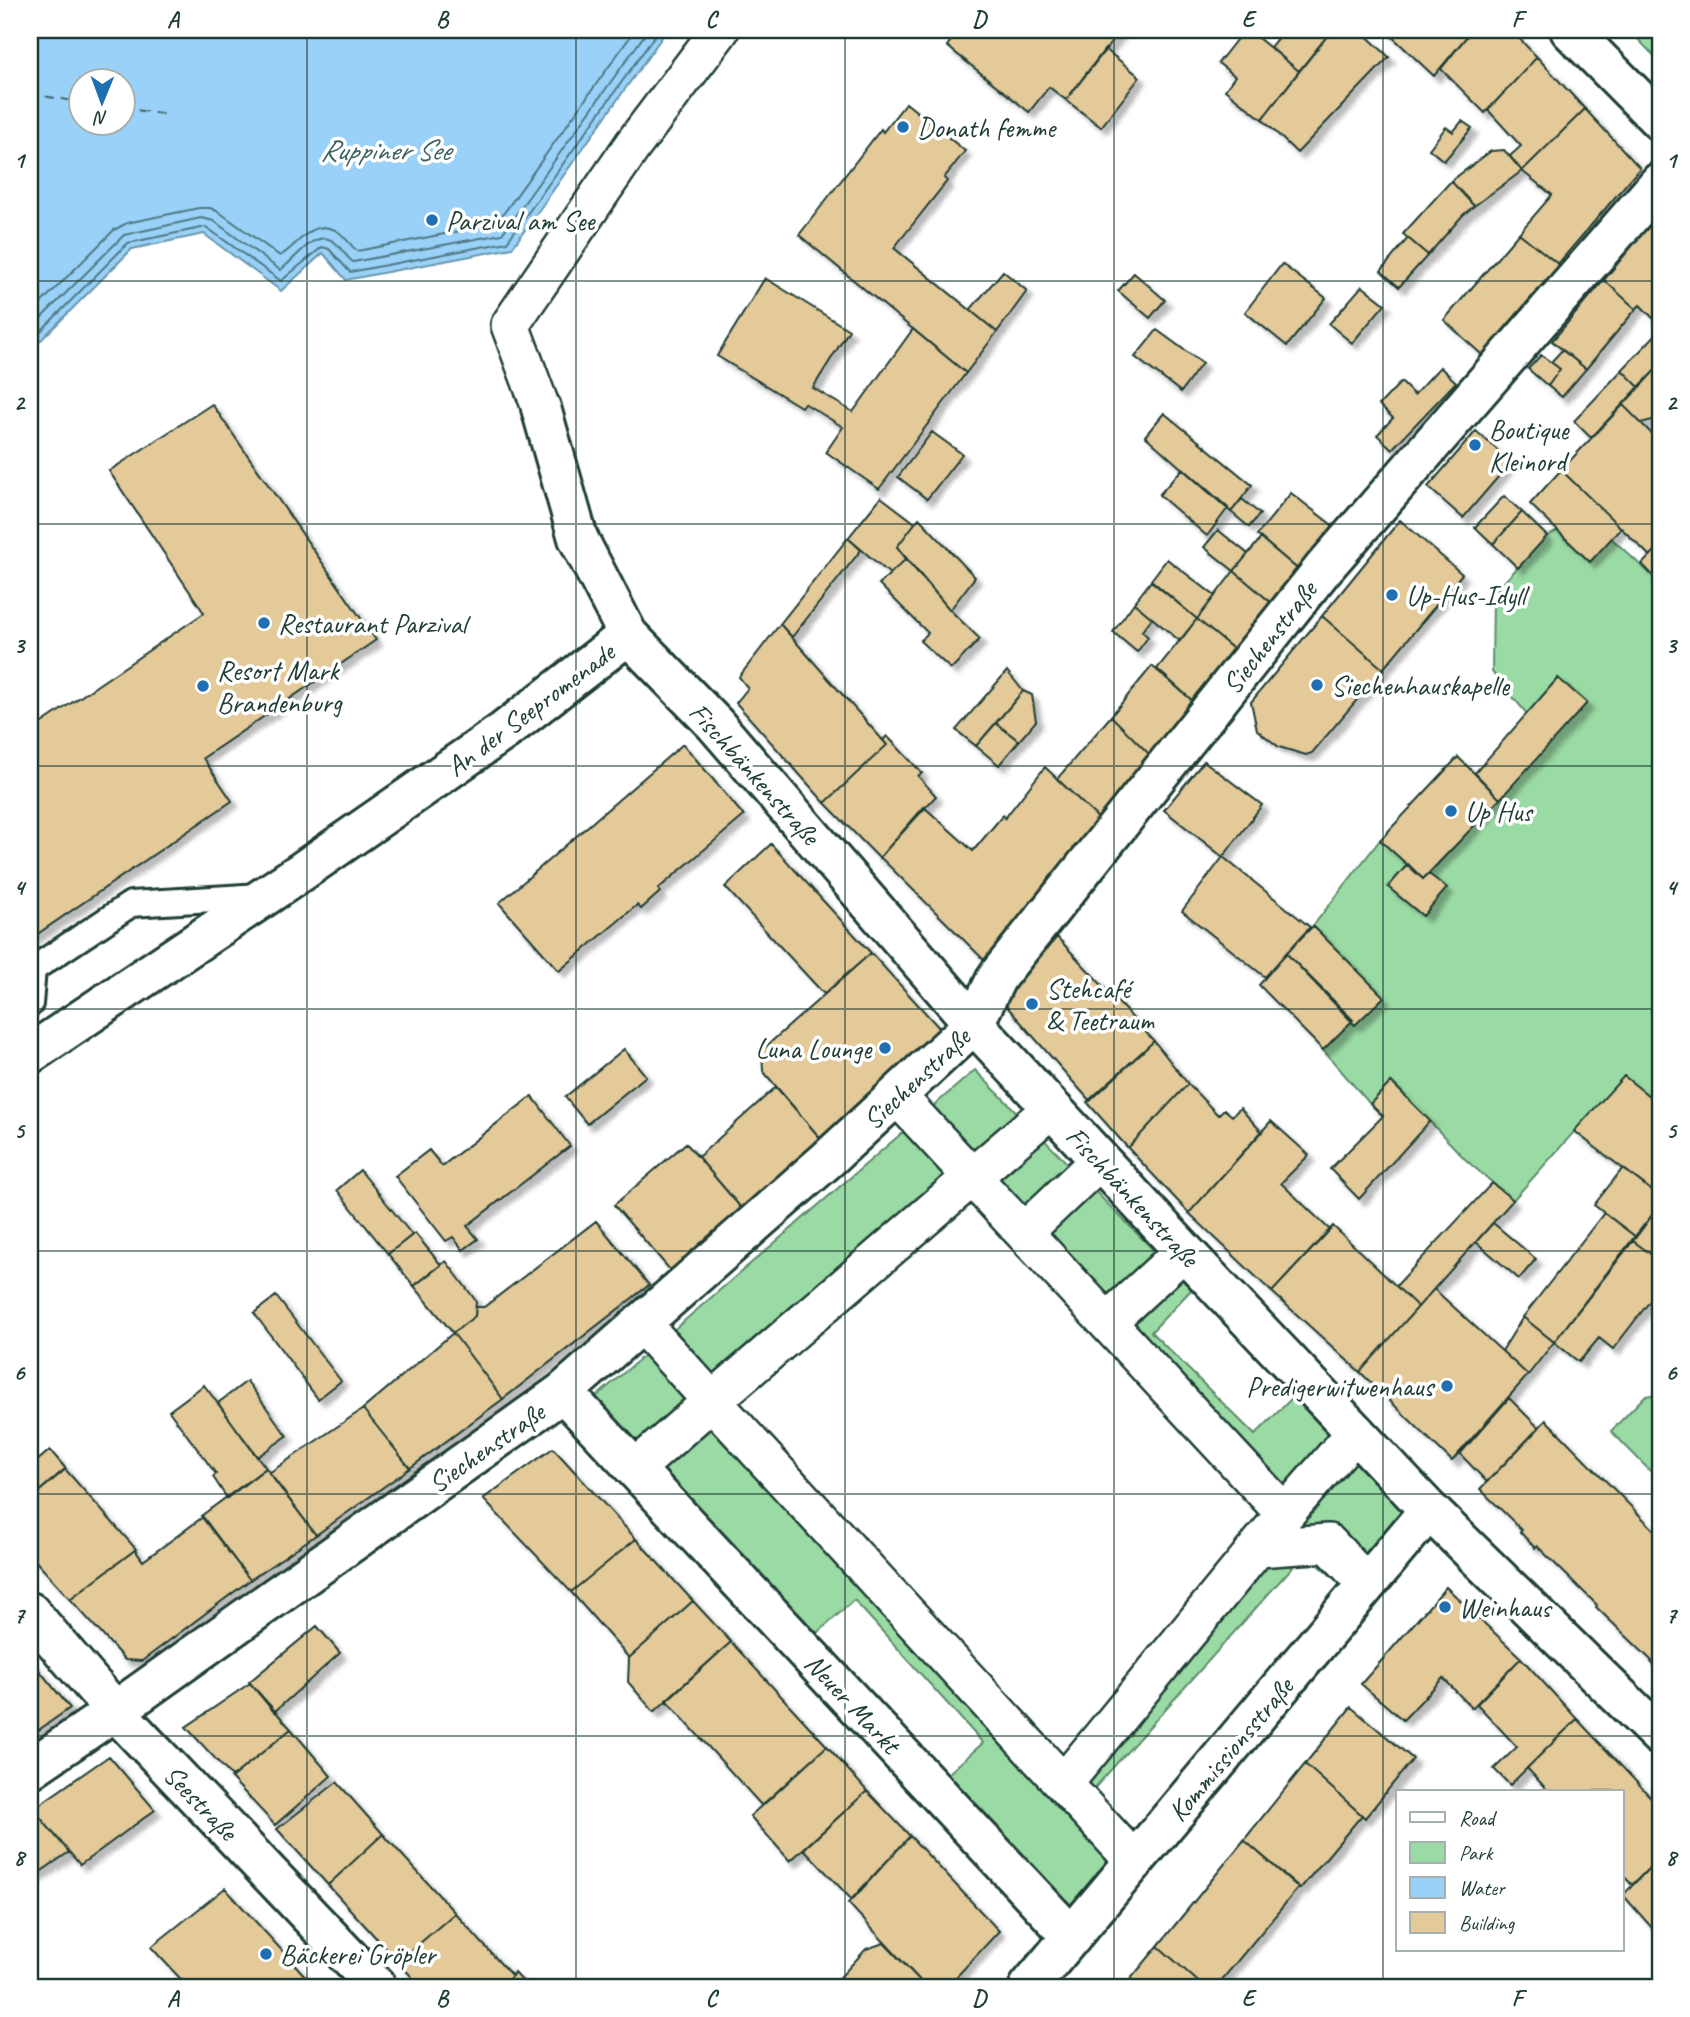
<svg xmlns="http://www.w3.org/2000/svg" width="1690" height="2017" viewBox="0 0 1690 2017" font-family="Caveat,sans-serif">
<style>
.green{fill:#9adaa4;stroke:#5c8c6c;stroke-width:2;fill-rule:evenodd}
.water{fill:#99d1f8;stroke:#6896aa;stroke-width:2;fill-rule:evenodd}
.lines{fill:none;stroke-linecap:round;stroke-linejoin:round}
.shore{stroke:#507882;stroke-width:2}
.ferry{stroke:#3e6265;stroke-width:2;stroke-dasharray:9 7;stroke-linecap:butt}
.building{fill:#e4c999;stroke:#1f3d34;stroke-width:2;filter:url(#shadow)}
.service-casing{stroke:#1f3d34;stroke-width:30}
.pedestrian-casing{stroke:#1f3d34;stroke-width:42}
.minor-casing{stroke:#1f3d34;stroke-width:44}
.service{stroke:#fff;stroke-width:24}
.pedestrian{stroke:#fff;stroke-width:37}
.minor{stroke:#fff;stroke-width:38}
.grid{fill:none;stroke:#1f3d34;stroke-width:2;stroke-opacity:0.55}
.poi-dot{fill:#1f6fb2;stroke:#fff;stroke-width:2.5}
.labels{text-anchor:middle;stroke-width:7;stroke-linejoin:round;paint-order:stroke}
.poi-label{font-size:28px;fill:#1f3d34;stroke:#fff;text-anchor:start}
.street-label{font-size:28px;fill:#1f3d34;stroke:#fff}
.water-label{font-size:30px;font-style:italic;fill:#3e6265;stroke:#fff}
.neatline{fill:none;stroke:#1f3d34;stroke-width:2.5}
.grid-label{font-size:23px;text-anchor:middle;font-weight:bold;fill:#1f3d34}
</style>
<defs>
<filter id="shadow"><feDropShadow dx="6" dy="6" stdDeviation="2" flood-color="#0004"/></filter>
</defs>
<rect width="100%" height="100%" fill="#fff"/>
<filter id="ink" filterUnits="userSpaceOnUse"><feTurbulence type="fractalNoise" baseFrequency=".0143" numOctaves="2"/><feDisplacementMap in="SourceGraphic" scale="14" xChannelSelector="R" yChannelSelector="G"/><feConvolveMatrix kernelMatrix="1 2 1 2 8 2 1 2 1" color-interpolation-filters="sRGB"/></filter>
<g filter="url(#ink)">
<path class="green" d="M 1629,30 L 1660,30 L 1660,62 Z
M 1558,531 L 1590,562 L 1611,538 L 1660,583 L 1660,1105 L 1624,1076 L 1513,1200 L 1467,1161 L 1392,1082 L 1370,1104 L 1323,1050 L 1351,1022 L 1355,1025 L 1384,997 L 1313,926 L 1380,840 L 1408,864 L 1388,887 L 1423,916 L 1446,888 L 1429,874 L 1587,703 L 1558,678 L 1527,714 L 1492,672 L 1493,594 L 1547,536 Z
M 975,1070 L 1192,1289 L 1151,1332 L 1255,1435 L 1297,1393 L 1412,1515 L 1351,1593 L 1305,1553 L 1091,1792 L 1136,1832 L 1069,1912 L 941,1780 L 983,1743 L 854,1600 L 812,1638 L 590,1402 ZM 972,1178 L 1285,1514 L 1064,1783 L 712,1401 Z
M 1660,1394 L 1660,1481 L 1611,1431 L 1645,1396 Z"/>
<path class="water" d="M 30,30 L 667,30 L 512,248 L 346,280 L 323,253 L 281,291 L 204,234 L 132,249 L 30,351 ZM 80,80 L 122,80 L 122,122 L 80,122 Z"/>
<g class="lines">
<path class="shore" d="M 30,314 L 114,230 L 127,223 L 199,208 L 210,208 L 219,212 L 280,256 C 298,246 312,217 337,231 C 345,236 350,245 357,251 L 496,224 L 635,30
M 30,329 L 124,235 L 201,218 L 214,221 L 280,270 C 295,261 315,227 334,242 C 342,248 346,257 353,262 L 502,234 L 648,30
M 30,342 L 128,243 L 206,227 L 281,281 L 322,247 L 329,249 L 350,272 L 507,242 L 659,30"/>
<path class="ferry" d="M 30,94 L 80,102
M 122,108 L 169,115"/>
</g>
<path class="building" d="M 959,30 L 1121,30 L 1066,100 L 1049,87 L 1029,112 L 947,46 Z
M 1244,30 L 1248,30 L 1299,71 L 1262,119 L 1225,90 L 1235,76 L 1218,63 Z
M 1284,30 L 1332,30 L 1299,71 L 1270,47 Z
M 1332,30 L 1360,30 L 1389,57 L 1297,153 L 1262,119 Z
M 1385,30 L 1472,30 L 1434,76 Z
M 1472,30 L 1511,30 L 1537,57 L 1485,113 L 1441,69 Z
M 1105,49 L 1140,77 L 1101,127 L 1066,100 Z
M 1537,57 L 1585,109 L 1522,171 L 1510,156 L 1521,146 L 1488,110 Z
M 906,103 L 965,151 L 944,178 L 947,181 L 894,248 L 997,332 L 966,373 L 799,235 L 881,129 L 883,132 Z
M 1585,109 L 1640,168 L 1558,264 L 1519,233 L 1552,195 L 1522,171 Z
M 1462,121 L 1472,128 L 1444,161 L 1429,149 L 1446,127 L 1453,132 Z
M 1504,150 L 1522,171 L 1474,206 L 1451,181 L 1491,151 Z
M 1451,181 L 1474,206 L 1463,215 L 1428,255 L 1403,234 Z
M 1660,212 L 1660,325 L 1640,305 L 1636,309 L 1604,280 Z
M 1519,233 L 1559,265 L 1482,355 L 1444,320 Z
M 1408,238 L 1428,255 L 1399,287 L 1381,271 Z
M 1282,264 L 1326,298 L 1287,346 L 1245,312 Z
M 1003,271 L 1027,291 L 997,332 L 970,310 Z
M 1134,273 L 1165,300 L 1150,318 L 1118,291 Z
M 765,278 L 849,330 L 813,388 L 853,412 L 913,329 L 966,373 L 879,489 L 826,452 L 843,427 L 804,403 L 801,407 L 717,356 Z
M 1604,280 L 1636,309 L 1586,369 L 1552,341 Z
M 1362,286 L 1385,304 L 1352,343 L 1329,324 Z
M 1157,330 L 1202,363 L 1181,392 L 1135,357 Z
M 1660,330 L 1660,365 L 1639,387 L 1622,370 Z
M 1562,350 L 1586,369 L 1562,397 L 1548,386 L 1560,369 L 1551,362 Z
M 1541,355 L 1560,369 L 1548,386 L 1528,369 Z
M 1660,365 L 1660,418 L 1641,423 L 1623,405 Z
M 1440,367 L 1456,382 L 1392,449 L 1377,435 L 1393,418 L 1379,405 L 1401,382 L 1414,395 Z
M 1622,370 L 1639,387 L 1591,438 L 1574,421 Z
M 212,404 L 376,640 L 203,758 L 232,801 L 30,939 L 30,731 L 204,613 L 109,471 Z
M 1623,405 L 1660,442 L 1660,546 L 1650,556 L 1561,470 Z
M 1164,413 L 1252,485 L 1231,512 L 1145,436 Z
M 1476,431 L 1511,462 L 1463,518 L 1428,487 Z
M 932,432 L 962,454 L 927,499 L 898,477 Z
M 1183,468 L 1228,508 L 1207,536 L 1159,495 Z
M 1561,470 L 1621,528 L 1590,562 L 1530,504 Z
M 1291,493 L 1337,529 L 1301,572 L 1257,535 Z
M 1504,496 L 1522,512 L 1493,544 L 1475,527 Z
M 881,497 L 915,523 L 897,547 L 906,559 L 890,574 L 848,538 Z
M 1242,499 L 1260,514 L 1249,527 L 1231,512 Z
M 1522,512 L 1547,536 L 1518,568 L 1493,544 Z
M 919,518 L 975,577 L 950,610 L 897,547 Z
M 1400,520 L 1462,574 L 1383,669 L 1322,616 Z
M 1218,530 L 1248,554 L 1234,571 L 1204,547 Z
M 848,538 L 861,550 L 792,637 L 780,624 Z
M 1261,538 L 1301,572 L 1274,605 L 1234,571 Z
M 1660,546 L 1660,583 L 1642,564 Z
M 906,559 L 950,610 L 980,639 L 951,669 L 920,641 L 928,633 L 879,584 Z
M 1167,559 L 1215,596 L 1197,619 L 1151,580 Z
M 1234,571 L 1274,605 L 1237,652 L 1197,619 Z
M 1151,581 L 1197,619 L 1180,641 L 1134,603 Z
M 1134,603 L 1152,618 L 1142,631 L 1148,637 L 1137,652 L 1113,632 Z
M 1322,616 L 1383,669 L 1312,753 L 1306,755 L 1279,747 L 1257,730 L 1251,702 Z
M 1197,619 L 1237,652 L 1195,703 L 1157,669 Z
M 780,624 L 887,745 L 825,803 L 736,703 L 748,688 L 739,677 Z
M 1152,666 L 1195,703 L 1152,757 L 1111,716 Z
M 1007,671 L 1023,691 L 976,746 L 956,730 Z
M 1558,678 L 1587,703 L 1500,799 L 1475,773 Z
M 1023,691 L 1032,695 L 1036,721 L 1019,741 L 996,723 Z
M 1111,716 L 1152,757 L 1101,821 L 1057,779 Z
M 996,723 L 1019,741 L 999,765 L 976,746 Z
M 887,736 L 922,773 L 918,776 L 936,796 L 879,858 L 825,803 L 887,745 L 883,740 Z
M 683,744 L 744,816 L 658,889 L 660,892 L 641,909 L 637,905 L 559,971 L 499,903 Z
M 1458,757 L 1500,799 L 1423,879 L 1380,840 Z
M 1204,761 L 1262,805 L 1223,857 L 1164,810 Z
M 1045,767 L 1101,821 L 987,963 L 880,857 L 924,807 L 973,851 L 1003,815 L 1005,818 Z
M 771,844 L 871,953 L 824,994 L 725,887 Z
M 1223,857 L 1310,927 L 1265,977 L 1182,911 Z
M 1408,864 L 1423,879 L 1429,874 L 1447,888 L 1423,916 L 1388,887 Z
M 1313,926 L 1384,997 L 1355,1025 L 1286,953 Z
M 1057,937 L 1154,1041 L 1090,1101 L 1002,1001 Z
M 871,953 L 941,1030 L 821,1139 L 763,1071 L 762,1050 Z
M 1286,953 L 1353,1020 L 1323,1050 L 1259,985 Z
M 1154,1041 L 1188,1084 L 1128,1148 L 1087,1102 Z
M 624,1049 L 646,1076 L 587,1124 L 565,1097 Z
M 1624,1076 L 1660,1105 L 1660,1197 L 1574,1131 Z
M 1391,1082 L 1430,1121 L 1359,1199 L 1330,1169 L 1383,1116 L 1370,1104 Z
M 1188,1084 L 1218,1115 L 1224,1109 L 1232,1116 L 1240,1108 L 1262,1132 L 1189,1213 L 1128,1148 Z
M 776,1087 L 821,1139 L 742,1209 L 698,1157 Z
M 532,1096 L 570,1146 L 467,1226 L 478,1239 L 463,1250 L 453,1237 L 446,1241 L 395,1176 L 429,1150 L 442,1166 Z
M 1271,1121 L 1309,1155 L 1281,1183 L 1330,1230 L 1272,1292 L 1189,1213 Z
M 686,1143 L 742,1209 L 671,1271 L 614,1205 Z
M 1623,1168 L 1660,1197 L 1660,1205 L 1636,1237 L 1594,1205 Z
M 360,1170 L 412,1235 L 388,1254 L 337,1190 Z
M 1492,1183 L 1513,1200 L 1418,1307 L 1396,1286 Z
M 1660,1205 L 1660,1261 L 1632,1240 Z
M 1604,1213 L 1636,1237 L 1554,1342 L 1523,1317 Z
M 596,1221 L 649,1285 L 503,1399 L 453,1333 L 475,1316 L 476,1307 L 484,1307 Z
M 1493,1223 L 1536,1259 L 1519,1279 L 1476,1242 Z
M 1333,1226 L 1418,1307 L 1360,1372 L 1272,1292 Z
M 415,1233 L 441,1265 L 414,1286 L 388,1254 Z
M 1632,1240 L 1660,1261 L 1660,1288 L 1613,1349 L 1599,1338 L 1579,1362 L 1554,1342 Z
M 446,1261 L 476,1301 L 475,1316 L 453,1333 L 414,1286 Z
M 1434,1289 L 1528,1375 L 1452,1461 L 1360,1372 Z
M 276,1296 L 341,1381 L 318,1399 L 254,1313 Z
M 1523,1317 L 1554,1342 L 1528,1375 L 1502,1351 Z
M 453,1333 L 503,1399 L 410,1468 L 363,1409 Z
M 247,1381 L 287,1436 L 257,1457 L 218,1403 Z
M 204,1385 L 266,1468 L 227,1498 L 213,1477 L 216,1474 L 169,1411 Z
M 1509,1398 L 1539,1428 L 1487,1482 L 1460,1454 Z
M 363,1409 L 410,1468 L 316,1535 L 269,1473 Z
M 1546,1420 L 1660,1536 L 1660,1672 L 1651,1662 L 1652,1661 L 1596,1607 L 1597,1605 L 1537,1546 L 1535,1548 L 1520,1532 L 1522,1530 L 1480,1489 Z
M 553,1448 L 636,1539 L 571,1592 L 483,1499 Z
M 50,1450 L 66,1469 L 30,1499 L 30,1453 L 37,1461 Z
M 266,1468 L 316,1535 L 250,1580 L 201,1516 Z
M 65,1469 L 136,1549 L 70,1599 L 30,1555 L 30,1499 Z
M 203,1517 L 250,1580 L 142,1661 L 125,1660 L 70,1599 L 135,1550 L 143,1561 Z
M 636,1539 L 693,1601 L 629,1658 L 571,1592 Z
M 1446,1587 L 1521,1658 L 1472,1708 L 1443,1678 L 1403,1720 L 1361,1684 Z
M 693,1601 L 731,1642 L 654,1712 L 628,1682 L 629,1658 Z
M 317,1626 L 340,1653 L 274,1712 L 249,1682 Z
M 731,1642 L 827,1746 L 762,1806 L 666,1700 Z
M 1521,1658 L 1577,1719 L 1510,1785 L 1494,1769 L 1517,1747 L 1477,1704 Z
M 30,1659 L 70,1708 L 30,1736 Z
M 250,1683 L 291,1729 L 232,1777 L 186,1727 Z
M 1351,1707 L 1413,1759 L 1365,1818 L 1305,1764 Z
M 1577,1719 L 1660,1807 L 1660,1857 L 1632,1885 L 1622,1874 L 1622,1791 L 1548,1791 L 1527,1768 Z
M 291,1729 L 331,1776 L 275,1825 L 231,1778 Z
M 827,1746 L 867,1791 L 790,1861 L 750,1816 Z
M 109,1756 L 155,1810 L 80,1865 L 33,1809 Z
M 1305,1764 L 1362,1815 L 1300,1889 L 1244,1840 Z
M 337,1782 L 383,1834 L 328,1885 L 277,1829 Z
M 867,1791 L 910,1836 L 852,1900 L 804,1849 Z
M 33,1809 L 69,1852 L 30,1879 L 30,1811 Z
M 383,1834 L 455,1913 L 398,1962 L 328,1885 Z
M 910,1836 L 999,1931 L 947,1987 L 926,1987 L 848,1903 Z
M 1244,1840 L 1299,1887 L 1216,1987 L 1204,1987 L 1158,1946 Z
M 1660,1857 L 1660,1937 L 1623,1895 Z
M 225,1888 L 307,1978 L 298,1987 L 188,1987 L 151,1947 Z
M 455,1913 L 512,1976 L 500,1987 L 421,1987 L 398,1962 Z
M 884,1943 L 926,1987 L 831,1987 L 866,1949 Z
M 1158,1946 L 1204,1987 L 1124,1987 Z
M 514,1972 L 528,1987 L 500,1987 L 512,1976 Z
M 307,1978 L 316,1987 L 298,1987 Z"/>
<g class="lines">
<g class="service-casing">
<path id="service" d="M 30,1004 L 33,969 L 131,904 L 261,896"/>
</g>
<g class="pedestrian-casing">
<path id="pedestrian" d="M 541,408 L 510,325 L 633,145 L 720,30
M 897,1096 L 972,1177 L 1052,1108
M 1024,1232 L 1100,1160
M 1107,1322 L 1184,1251
M 635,1469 L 712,1401 L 641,1323
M 1285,1514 L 1356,1432
M 1258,1548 L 1328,1543 L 1367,1584
M 1064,1783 L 1285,1514 L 972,1177 L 712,1401 L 1135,1862"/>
</g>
<g class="minor-casing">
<path id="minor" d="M 1570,30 L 1660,121
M 541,408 L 578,538 L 628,635 L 715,724 L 974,1024 L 1184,1251 L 1429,1510 L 1660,1736
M 30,1054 L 301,872 L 504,731 L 628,635
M 563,1392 L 1072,1937
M 30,1612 L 115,1711 L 377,1987
M 30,1769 L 115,1711 L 563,1392 L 828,1159 L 974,1024 L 997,977 L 1323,569 L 1660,182
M 1029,1987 L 1429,1510"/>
</g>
<use href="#service" class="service"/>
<use href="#pedestrian" class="pedestrian"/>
<use href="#minor" class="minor"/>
</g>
</g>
<path class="grid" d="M 307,30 L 307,1987M 576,30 L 576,1987M 845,30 L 845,1987M 1114,30 L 1114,1987M 1383,30 L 1383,1987M 30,281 L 1660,281M 30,524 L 1660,524M 30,766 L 1660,766M 30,1009 L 1660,1009M 30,1251 L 1660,1251M 30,1494 L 1660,1494M 30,1736 L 1660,1736"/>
<g class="poi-dot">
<circle cx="903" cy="127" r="7"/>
<circle cx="432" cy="220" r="7"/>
<circle cx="1475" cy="445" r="7"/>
<circle cx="1392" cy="595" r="7"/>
<circle cx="264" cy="623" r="7"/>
<circle cx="1317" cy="685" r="7"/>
<circle cx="203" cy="686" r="7"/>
<circle cx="1451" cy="811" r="7"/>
<circle cx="1032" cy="1004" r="7"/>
<circle cx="885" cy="1048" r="7"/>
<circle cx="1447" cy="1386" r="7"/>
<circle cx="1445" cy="1607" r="7"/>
<circle cx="266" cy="1954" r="7"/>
</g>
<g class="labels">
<g class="poi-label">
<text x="917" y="137">Donath femme</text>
<text x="446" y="230">Parzival am See</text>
<text x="1489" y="439">Boutique<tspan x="1489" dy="32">Kleinord</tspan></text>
<text x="1406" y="605">Up-Hus-Idyll</text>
<text x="278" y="633">Restaurant Parzival</text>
<text x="217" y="680">Resort Mark<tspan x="217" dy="32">Brandenburg</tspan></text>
<text x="1331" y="695">Siechenhauskapelle</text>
<text x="1465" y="821">Up Hus</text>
<text x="1046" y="998">Stehcafé<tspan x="1046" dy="32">&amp; Teetraum</tspan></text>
<text x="871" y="1058" text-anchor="end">Luna Lounge</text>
<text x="1433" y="1396" text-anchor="end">Predigerwitwenhaus</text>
<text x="1459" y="1617">Weinhaus</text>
<text x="280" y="1964">Bäckerei Gröpler</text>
</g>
<g class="street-label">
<text transform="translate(1269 637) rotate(-52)" y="10">Siechenstraße</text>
<text transform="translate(530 709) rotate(-37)" y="10">An der Seepromenade</text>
<text transform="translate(755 773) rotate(48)" y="10">Fischbänkenstraße</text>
<text transform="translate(916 1078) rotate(-43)" y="10">Siechenstraße</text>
<text transform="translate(1133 1196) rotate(47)" y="10">Fischbänkenstraße</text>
<text transform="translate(486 1447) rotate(-35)" y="10">Siechenstraße</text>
<text transform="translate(853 1703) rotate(47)" y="10">Neuer Markt</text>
<text transform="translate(1230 1749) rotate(-50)" y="10">Kommissionsstraße</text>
<text transform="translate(201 1802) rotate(46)" y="10">Seestraße</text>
</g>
<g class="water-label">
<text x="385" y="160">Ruppiner See</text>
</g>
</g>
<rect width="1690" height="2017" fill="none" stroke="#fff" stroke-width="77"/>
<rect x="1396" y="1790" width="228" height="161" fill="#ffffff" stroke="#a5b1ae" stroke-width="2"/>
<rect x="1410" y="1812" width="35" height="10" fill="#ffffff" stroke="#a5b1ae" stroke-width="2"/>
<text x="1459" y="1825" font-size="21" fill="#1f3d34">Road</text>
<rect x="1410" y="1842" width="35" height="21" fill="#9adaa4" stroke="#a5b1ae" stroke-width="2"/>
<text x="1459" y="1860" font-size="21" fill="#1f3d34">Park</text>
<rect x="1410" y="1877" width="35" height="21" fill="#99d1f8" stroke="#a5b1ae" stroke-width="2"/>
<text x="1459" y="1895" font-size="21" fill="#1f3d34">Water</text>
<rect x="1410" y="1912" width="35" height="21" fill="#e4c999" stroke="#a5b1ae" stroke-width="2"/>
<text x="1459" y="1930" font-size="21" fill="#1f3d34">Building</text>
<g transform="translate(102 102) rotate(181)"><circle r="33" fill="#ffffff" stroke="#a5b1ae" stroke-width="2"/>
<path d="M0-5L12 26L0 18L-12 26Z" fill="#1f6fb2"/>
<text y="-10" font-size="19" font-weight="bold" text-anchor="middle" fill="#1f3d34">N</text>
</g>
<rect x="38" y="38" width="1614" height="1941" class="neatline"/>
<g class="grid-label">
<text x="173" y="27">A</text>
<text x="442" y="27">B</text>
<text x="711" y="27">C</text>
<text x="979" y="27">D</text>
<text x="1248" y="27">E</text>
<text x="1517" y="27">F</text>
<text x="19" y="168">1</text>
<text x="1671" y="168">1</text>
<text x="19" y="410">2</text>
<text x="1671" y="410">2</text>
<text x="19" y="653">3</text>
<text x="1671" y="653">3</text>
<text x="19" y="895">4</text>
<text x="1671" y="895">4</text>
<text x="19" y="1138">5</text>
<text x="1671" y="1138">5</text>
<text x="19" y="1380">6</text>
<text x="1671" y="1380">6</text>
<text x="19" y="1623">7</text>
<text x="1671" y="1623">7</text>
<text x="19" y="1865">8</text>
<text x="1671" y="1865">8</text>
<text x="173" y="2006">A</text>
<text x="442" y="2006">B</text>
<text x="711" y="2006">C</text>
<text x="979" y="2006">D</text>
<text x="1248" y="2006">E</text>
<text x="1517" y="2006">F</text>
</g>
</svg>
